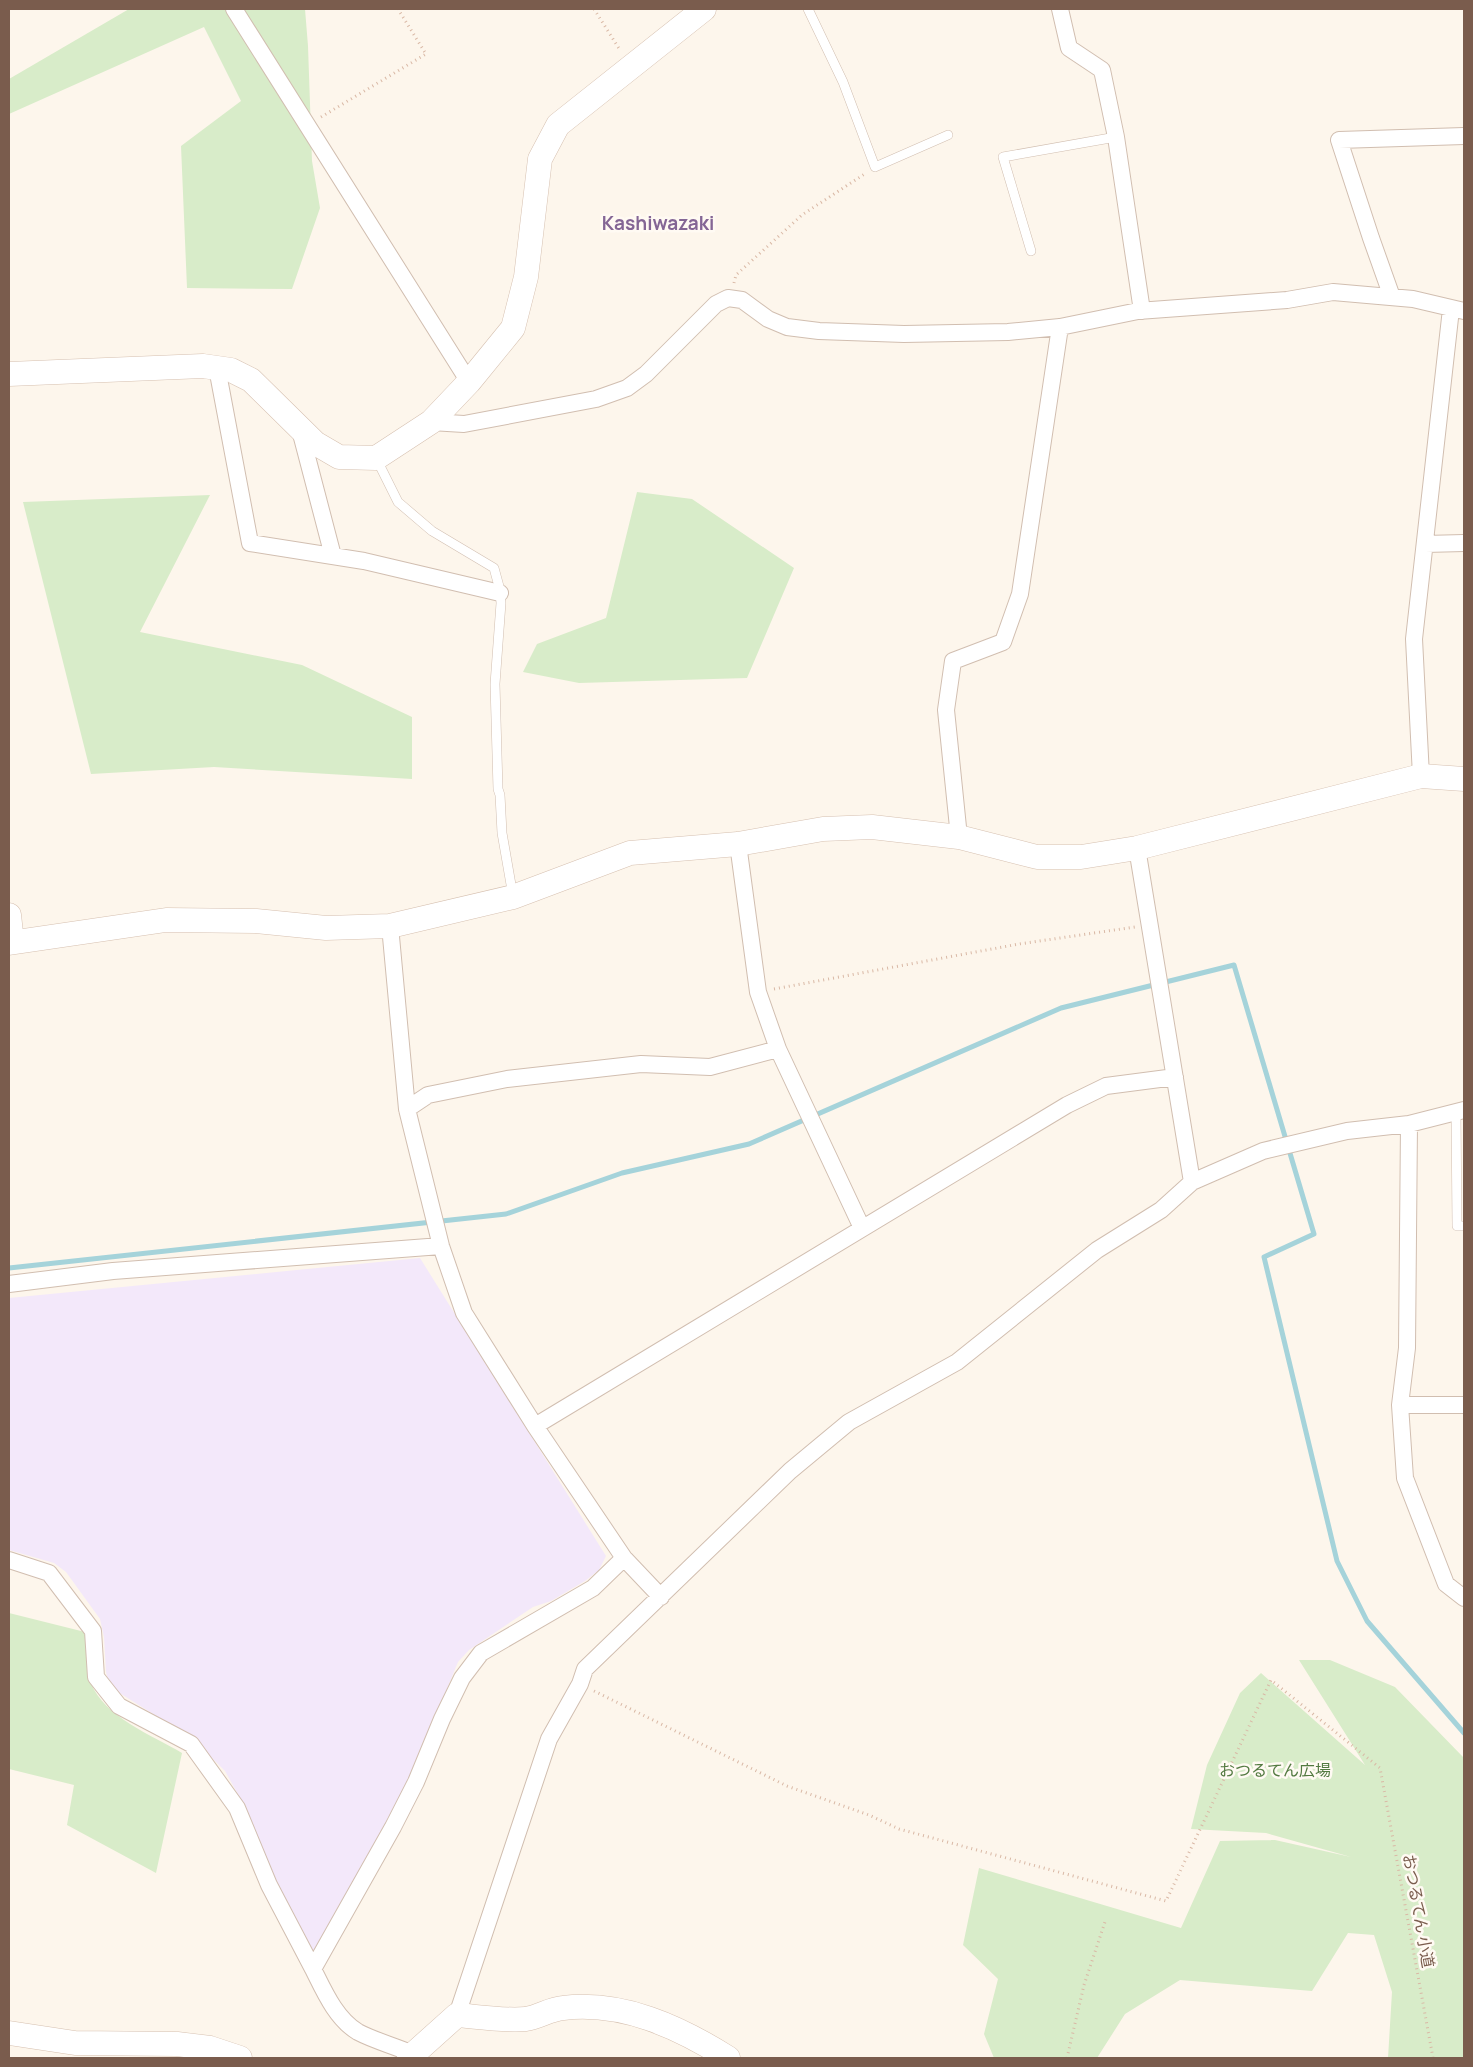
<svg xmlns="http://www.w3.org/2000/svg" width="1473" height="2067" viewBox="0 0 1473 2067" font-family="Manrope,'Noto Sans JP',sans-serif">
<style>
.education{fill:#f3e8fa}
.green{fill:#d8ecc9}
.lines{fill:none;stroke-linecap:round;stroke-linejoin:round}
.stream{stroke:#a5d3da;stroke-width:5}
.lane-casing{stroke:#d1beb0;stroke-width:10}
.street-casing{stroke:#d1beb0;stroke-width:18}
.secondary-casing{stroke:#d6c0b0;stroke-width:25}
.path{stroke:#d9b8a5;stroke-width:3;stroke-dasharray:1 4;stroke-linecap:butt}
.lane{stroke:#fff;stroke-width:9}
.street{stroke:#fff;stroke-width:16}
.secondary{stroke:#fff;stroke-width:24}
.labels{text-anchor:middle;stroke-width:5;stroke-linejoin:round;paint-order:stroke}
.park-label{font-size:16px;fill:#537a41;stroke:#fffaf3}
.street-label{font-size:16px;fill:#7a5c4d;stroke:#fffaf3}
.quarter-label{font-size:19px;font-weight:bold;fill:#846695;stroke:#fffaf3}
</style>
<rect width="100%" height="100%" fill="#fdf6ec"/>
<path class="education" d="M 420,1258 L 606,1556 L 599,1570 L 585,1581 L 551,1601 L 533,1607 L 469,1650 L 458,1662 L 415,1767 L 317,1951 L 311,1954 L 306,1952 L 240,1798 L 225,1771 L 193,1739 L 110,1687 L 106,1672 L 104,1637 L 100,1619 L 66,1572 L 54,1563 L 9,1550 L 9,1298 Z"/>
<path class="green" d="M 129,9 L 305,9 L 308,46 L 312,161 L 320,208 L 292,289 L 187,288 L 181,146 L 241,101 L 204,27 L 9,114 L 9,79 Z
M 637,492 L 692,499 L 794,568 L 747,678 L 579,683 L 523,672 L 537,644 L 606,618 Z
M 210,495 L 140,632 L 302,665 L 412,717 L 412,779 L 214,767 L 91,774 L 23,502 Z
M 9,1613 L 85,1632 C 87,1646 86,1671 91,1683 C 104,1717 152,1735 182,1753 L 156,1873 L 67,1825 L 74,1785 L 9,1769 Z
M 1299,1660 L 1330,1660 L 1395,1687 L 1464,1758 L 1464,2058 L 1388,2058 L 1392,1992 L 1374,1935 L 1348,1933 L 1312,1991 L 1180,1980 L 1125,2014 L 1097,2058 L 994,2058 L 984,2034 L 998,1979 L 963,1945 L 979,1868 L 1181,1928 L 1220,1841 L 1275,1840 L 1351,1857 L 1266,1833 L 1191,1829 L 1207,1765 L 1240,1693 L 1261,1673 L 1365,1765 Z"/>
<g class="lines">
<path class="stream" d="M 9,1268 L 506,1214 L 622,1173 L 749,1144 L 1061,1008 L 1234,965 L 1314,1234 L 1264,1257 L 1337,1561 L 1367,1621 L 1464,1733"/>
<g class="lane-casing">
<path id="lane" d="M 808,9 L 843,82 L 875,167 L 948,135
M 1031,251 L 1003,157 L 1116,137
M 376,458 L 398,502 L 432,531 L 494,568 L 500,590 L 501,603 L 495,684 L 498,789 L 500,795 L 502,833 L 513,896
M 1456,1112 L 1457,1226 L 1464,1226"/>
</g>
<g class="street-casing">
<path id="street" d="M 234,9 L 469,382
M 1060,9 L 1069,48 L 1102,70 L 1116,137 L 1142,311
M 1392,297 L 1371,238 L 1339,140 L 1464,136
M 217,368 L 250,543 L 364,561 L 500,593
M 431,422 L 464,424 L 596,399 L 627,388 L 646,374 L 716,304 L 728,298 L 742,300 L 768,319 L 787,327 L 819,331 L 904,334 L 1008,332 L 1060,327 L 1138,311 L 1287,300 L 1333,292 L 1413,299 L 1464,311
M 300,430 L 333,556
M 1425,544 L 1464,543
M 1421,776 L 1414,639 L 1451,309
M 959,837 L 946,710 L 953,661 L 1003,642 L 1020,594 L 1060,327
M 738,844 L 758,992 L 778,1049 L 862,1228
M 1137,848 L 1192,1182
M 390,926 L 407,1109 L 441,1246 L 464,1313 L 535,1426 L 624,1558 L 661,1597
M 407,1109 L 428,1095 L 507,1079 L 641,1064 L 710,1067 L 778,1049
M 1409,1124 L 1407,1348 L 1400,1405 L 1405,1478 L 1446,1584 L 1464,1598
M 9,1284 L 113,1271 L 441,1246
M 1400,1405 L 1464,1405
M 535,1426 L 1067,1105 L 1106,1086 L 1175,1077
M 9,1560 L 49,1573 L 93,1631 L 96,1677 L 119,1706 L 191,1744 L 237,1808 L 269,1885 L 313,1969
M 457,2015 L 549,1739 L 580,1684 L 585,1669 L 790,1471 L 849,1422 L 957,1362 L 1097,1250 L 1161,1210 L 1192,1182 L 1263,1151 L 1347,1131 L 1409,1124 L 1464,1110
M 413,2054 C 395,2046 375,2041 358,2032 C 336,2019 324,1991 313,1969 L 393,1827 L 416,1782 L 442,1719 L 462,1678 L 481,1653 L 593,1588 L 624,1558"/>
</g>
<g class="secondary-casing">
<path id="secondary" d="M 9,374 L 203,366 L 231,370 L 251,380 L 315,443 L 339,457 L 376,458 L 431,422 L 469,382 L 513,328 L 526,277 L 540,159 L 558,125 L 704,9
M 9,915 L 12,942
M 9,943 L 166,920 L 256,921 L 326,928 L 390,926 L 513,897 L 630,853 L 738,844 L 823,829 L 872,827 L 959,837 L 1037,857 L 1081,857 L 1137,848 L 1421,776 L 1464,779
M 9,2033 L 75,2043 L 177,2044 L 210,2048 L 240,2058
M 409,2058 L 457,2015 C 479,2017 504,2021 526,2019 C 539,2017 550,2009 563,2008 C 623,2001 679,2027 728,2058"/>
</g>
<path class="path" d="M 594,9 L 620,50
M 321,117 L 426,54 L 398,9
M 734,283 L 736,275 L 802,215 L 866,173
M 774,989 L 1019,944 L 1135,927
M 594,1691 L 787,1786 L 869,1815 L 899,1829 L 1166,1901 L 1271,1680 L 1380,1768 L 1433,2058
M 1067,2058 L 1084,1985 L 1105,1922"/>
<use href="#lane" class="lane"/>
<use href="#street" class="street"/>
<use href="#secondary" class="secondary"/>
</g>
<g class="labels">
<g class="park-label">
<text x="1275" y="1776">おつるてん広場</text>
</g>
<g class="street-label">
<text transform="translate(1419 1911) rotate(80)" y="6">おつるてん 小道</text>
</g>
<g class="quarter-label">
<text x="658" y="230">Kashiwazaki</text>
</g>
</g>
<rect width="1473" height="2067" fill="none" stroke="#7a5c4d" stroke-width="20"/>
</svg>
